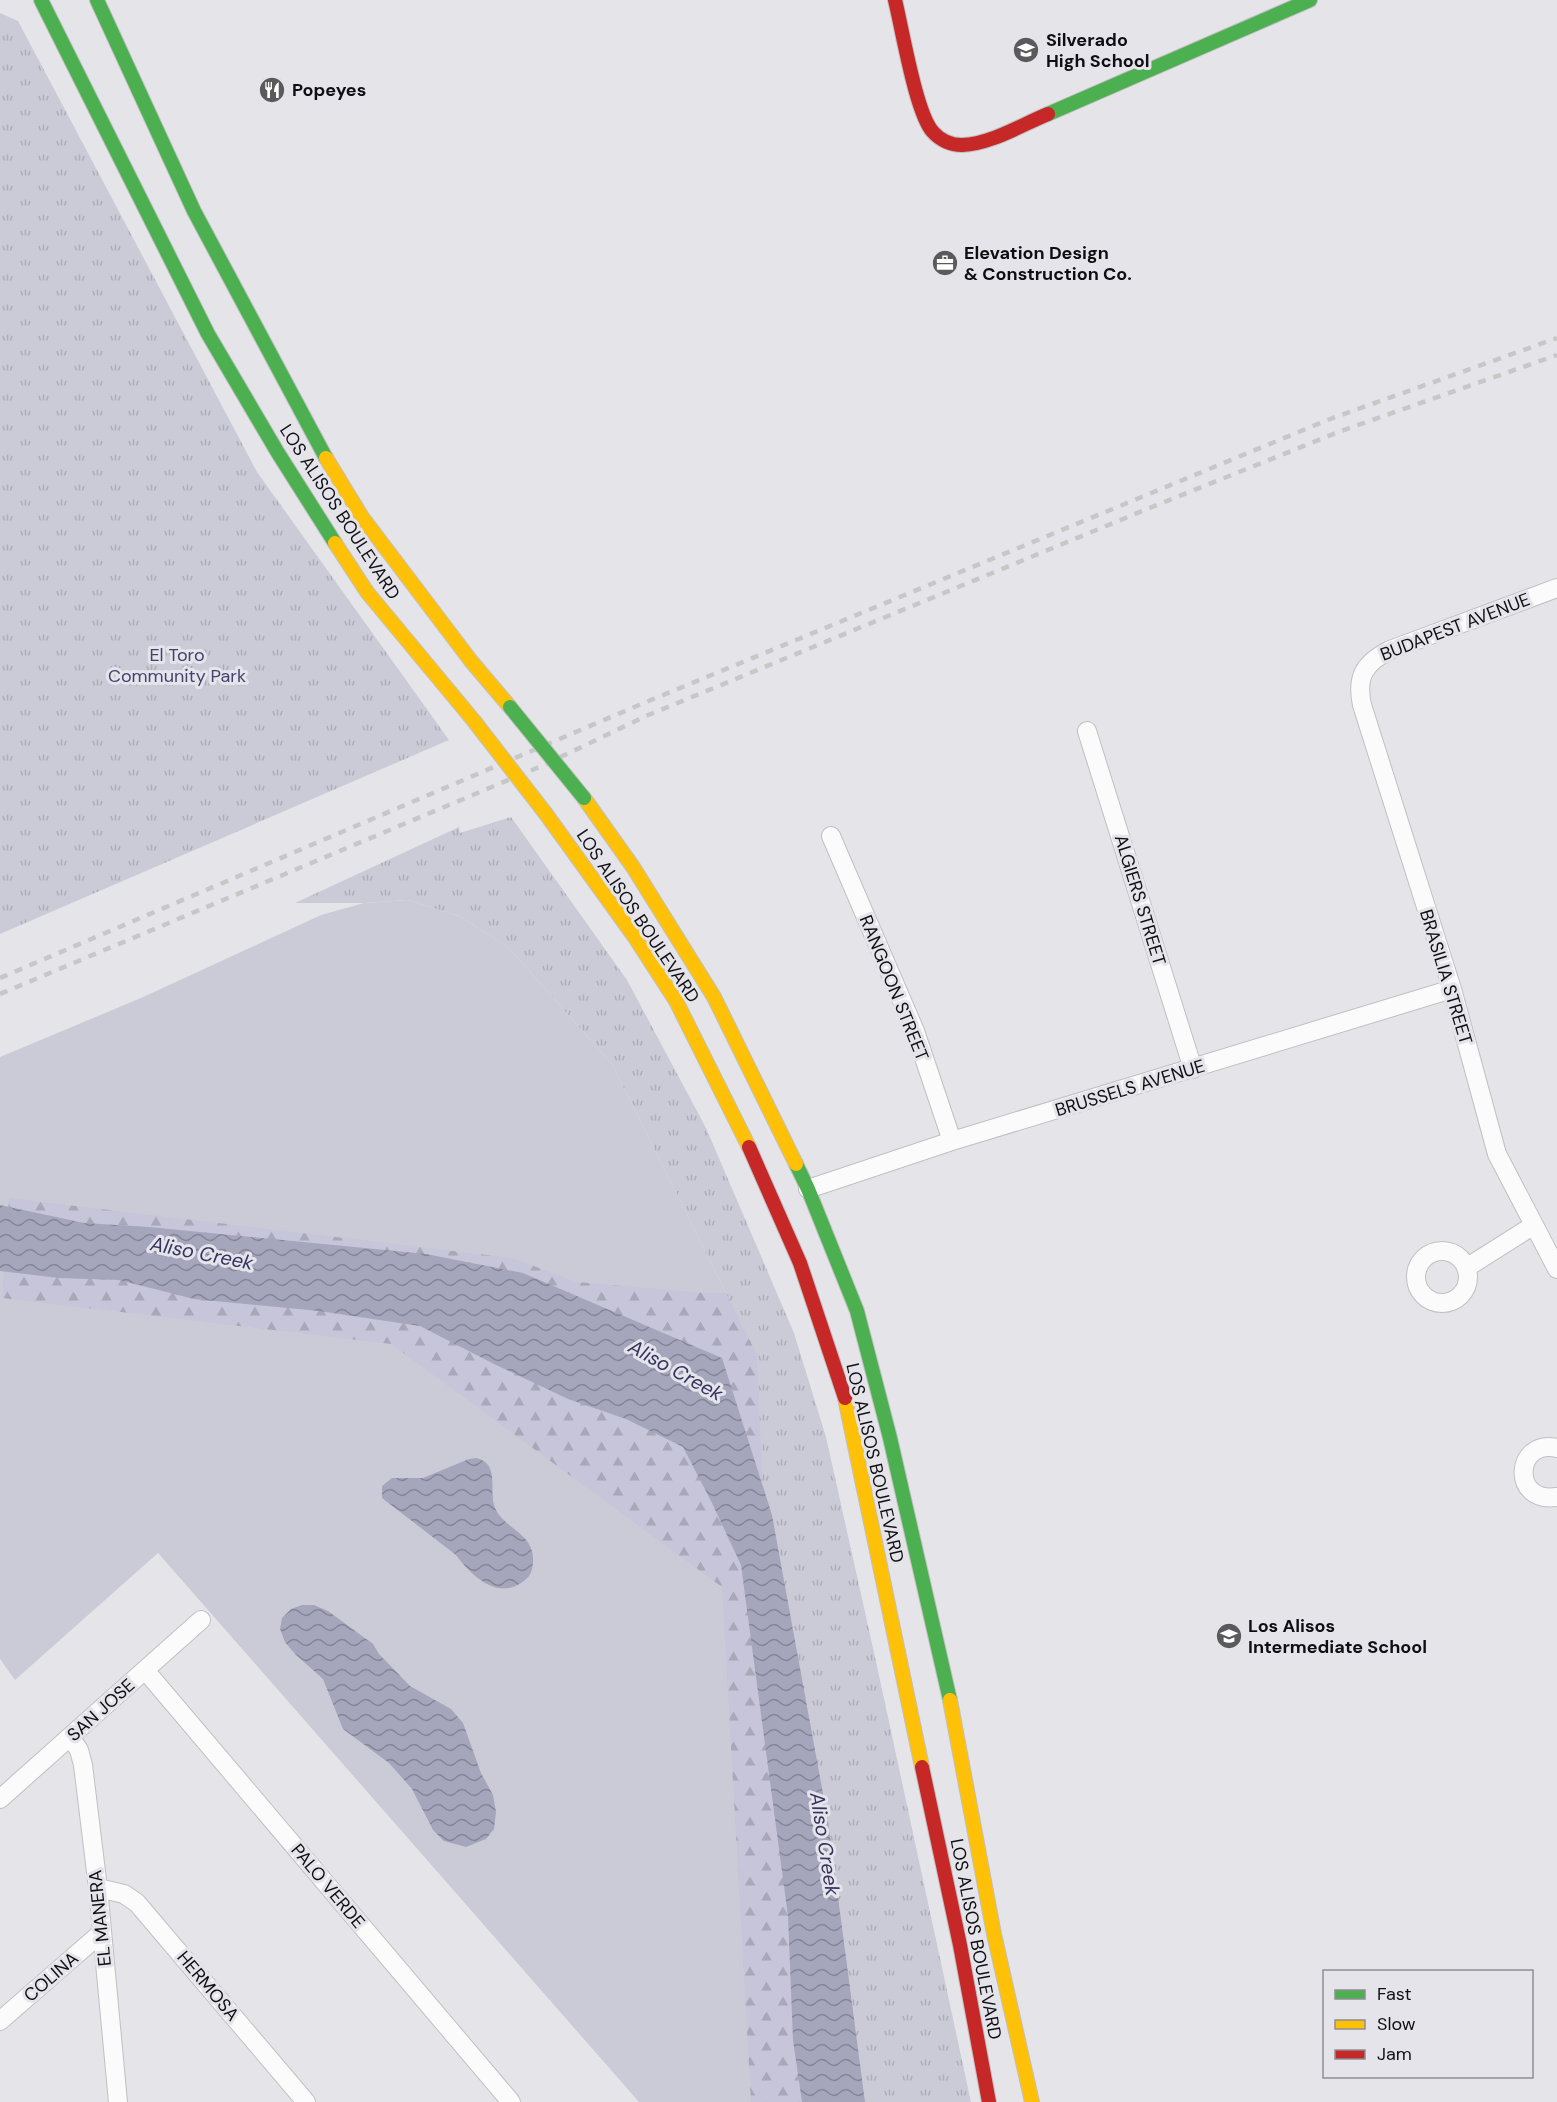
<svg xmlns="http://www.w3.org/2000/svg" width="1557" height="2102" viewBox="0 0 1557 2102" font-family="'DM Sans',sans-serif">
<style>
.green{fill:#cbcbd8}
.forest{fill:url(#forest-firs)}
.park{fill:url(#park-tufts)}
.water{fill:url(#water-waves)}
.lines{fill:none;stroke-linecap:round;stroke-linejoin:round}
.street-casing{stroke:#c0c0c3;stroke-width:20}
.fast-casing{stroke:#c0c0c3;stroke-width:16}
.slow-casing{stroke:#c0c0c3;stroke-width:16}
.jam-casing{stroke:#c0c0c3;stroke-width:16}
.street{stroke:#fbfbfc;stroke-width:18}
.fast{stroke:#4caf50;stroke-width:14}
.slow{stroke:#ffc107;stroke-width:14}
.jam{stroke:#c62828;stroke-width:14}
.rail{stroke:#c7c7c8;stroke-width:4.5;stroke-dasharray:8 8;stroke-linecap:butt}
.fast-bridge-casing{stroke:#c0c0c3;stroke-width:16;stroke-linecap:butt}
.slow-bridge-casing{stroke:#c0c0c3;stroke-width:16;stroke-linecap:butt}
.fast-bridge{stroke:#4caf50;stroke-width:14}
.slow-bridge{stroke:#ffc107;stroke-width:14}
.labels{text-anchor:middle;stroke-width:6;stroke-linejoin:round;paint-order:stroke}
.poi-label{font-size:18px;font-weight:bold;fill:#0f0f11;stroke:#e4e4ea;text-anchor:start}
.street-label{font-size:18px;fill:#0f0f11;stroke:#e4e4ea}
.park-label{font-size:18px;fill:#45416f;stroke:#e4e4ea}
.water-label{font-size:20px;font-style:italic;fill:#373360;stroke:#e4e4ea}
</style>
<defs>
<pattern id="forest-firs" width="22" height="20" patternUnits="userSpaceOnUse" patternTransform="scale(1.5)"><rect width="22" height="20" fill="#c6c5d9"/><path d="M5 1l3.5 6h-7zM16 11l3.5 6h-7z" fill="#a9a8b9"/></pattern>
<pattern id="park-tufts" width="24" height="20" patternUnits="userSpaceOnUse" patternTransform="scale(1.5)"><rect width="24" height="20" fill="#cbcbd8"/><path d="M3 7l-1-3M5 7V3M7 7l1-3M15 17l-1-3M17 17v-4M19 17l1-3" fill="none" stroke="#adadb8"/></pattern>
<pattern id="water-waves" width="16" height="10" patternUnits="userSpaceOnUse" patternTransform="scale(1.5)"><rect width="16" height="10" fill="#a5a5bc"/><path d="M0 5q4-4 8 0t8 0" fill="none" stroke="#858597"/></pattern>
</defs>
<rect width="100%" height="100%" fill="#e5e5e9"/>
<path class="green" d="M 408,900 L 459,916 L 508,947 L 612,1064 L 757,1355 L 805,2102 L 639,2102 L 158,1553 L 15,1680 L 0,1659 L 0,1057 L 141,998 L 321,915 L 364,903 Z"/>
<path class="forest" d="M 9,1198 L 512,1258 L 577,1282 L 707,1293 L 761,1293 L 933,2102 L 751,2102 L 722,1587 L 391,1344 L 2,1298 Z"/>
<path class="park" d="M 0,13 L 18,21 L 257,472 L 449,740 L 0,934 Z
M 511,817 L 627,980 L 706,1128 L 794,1333 L 826,1437 L 875,1657 L 971,2102 L 805,2102 L 763,1496 L 757,1355 L 612,1064 L 508,947 L 459,916 L 408,900 L 364,903 L 295,903 L 459,827 L 460,833 Z"/>
<path class="water" d="M 0,1205 L 84,1223 L 149,1227 L 426,1254 L 523,1273 L 722,1358 L 772,1515 L 828,1821 L 865,2102 L 802,2102 L 793,2040 L 788,1916 L 741,1565 L 711,1501 L 683,1447 L 626,1419 L 568,1399 L 494,1364 L 420,1326 L 319,1311 L 194,1299 L 119,1280 L 59,1278 L 0,1271 Z
M 476,1458 C 500,1464 489,1487 494,1505 C 502,1531 540,1532 532,1569 C 531,1575 526,1580 521,1583 C 496,1600 470,1574 456,1555 L 382,1498 L 382,1486 L 392,1478 L 423,1478 L 469,1459 Z
M 302,1605 L 314,1605 L 328,1611 L 373,1644 L 379,1654 L 410,1686 L 451,1709 L 463,1723 L 481,1773 L 493,1795 L 496,1812 L 494,1829 L 486,1839 L 466,1847 L 444,1841 L 433,1830 L 412,1789 L 389,1763 L 343,1729 L 323,1679 L 295,1654 L 285,1642 L 280,1629 L 282,1618 L 291,1609 Z"/>
<g class="lines">
<g class="street-casing">
<path id="street" d="M 1557,588 L 1390,650 C 1364,663 1356,677 1362,705 L 1452,989 L 1497,1154 L 1557,1269
M 1087,731 L 1193,1069
M 831,836 L 915,1031 L 952,1141
M 808,1189 L 952,1141 L 1452,989
M1416 1277a26 26 0 1 1 52 0a26 26 0 1 1-52 0Z
M 1466,1268 L 1534,1225
M 1557,1448 C 1515,1438 1510,1504 1557,1497
M 145,1670 L 511,2102
M 70,1737 L 79,1750 L 83,1765 L 98,1888 L 118,2102
M 0,1799 L 201,1620
M 98,1888 L 124,1894 L 137,1903 L 306,2102
M 0,2021 L 101,1933"/>
</g>
<g class="fast-casing">
<path id="fast" d="M 41,0 L 208,334 L 278,453 L 335,543
M 97,0 L 194,211 L 326,458
M 1048,114 L 1310,0
M 796,1164 L 808,1189 L 857,1311 L 890,1438 L 950,1700"/>
</g>
<g class="slow-casing">
<path id="slow" d="M 326,458 L 362,517 L 471,661 L 510,707
M 335,543 L 367,592 L 474,721
M 584,798 L 633,867 L 714,997 L 796,1164
M 546,814 L 634,936 L 676,1001 L 749,1147
M 845,1398 L 922,1767
M 950,1700 L 994,1934 L 1032,2102"/>
</g>
<g class="jam-casing">
<path id="jam" d="M 895,0 C 902,28 916,114 933,132 C 940,140 951,145 962,145 C 991,144 1021,125 1048,114
M 749,1147 L 800,1263 L 845,1398
M 922,1767 L 960,1945 L 989,2102"/>
</g>
<use href="#street" class="street"/>
<use href="#fast" class="fast"/>
<use href="#slow" class="slow"/>
<use href="#jam" class="jam"/>
<path class="rail" d="M 0,978 L 639,705 L 1330,419 L 1557,338
M 0,994 L 544,765 L 646,716 L 1152,507 L 1341,431 L 1557,355"/>
<g class="fast-bridge-casing">
<path id="fast-bridge" d="M 510,707 L 584,798"/>
</g>
<g class="slow-bridge-casing">
<path id="slow-bridge" d="M 474,721 L 546,814"/>
</g>
<use href="#fast-bridge" class="fast-bridge"/>
<use href="#slow-bridge" class="slow-bridge"/>
</g>
<defs>
<g id="school-disc" transform="scale(1.35)"><circle r="9.5" fill="#5a5a5d" stroke="#e4e4ea"/><path d="M0-5L7-2L0 1L-7-2ZM-4 1L0 2.5L4 1V4Q0 6-4 4Z" fill="#fff"/></g>
<g id="restaurant-disc" transform="scale(1.35)"><circle r="9.5" fill="#5a5a5d" stroke="#e4e4ea"/><path d="M-5-6h1v4h1v-4h1v4h1v-4h1v5L-1.5 .5V6h-2V.5L-5-1ZM5-6V6H3V1.5H1.5Q1.5-4 5-6Z" fill="#fff"/></g>
<g id="office-disc" transform="scale(1.35)"><circle r="9.5" fill="#5a5a5d" stroke="#e4e4ea"/><path d="M-6-3h4V-5.5h4V-3h4V5H-6ZM-1-4.5V-3h2v-1.5ZM-6 0V1H6V0Z" fill="#fff"/></g>
</defs>
<g fill-rule="evenodd">
<use href="#school-disc" x="1026" y="50"/>
<use href="#restaurant-disc" x="272" y="90"/>
<use href="#office-disc" x="945" y="263"/>
<use href="#school-disc" x="1229" y="1636"/>
</g>
<g class="labels">
<g class="poi-label">
<text x="1046" y="46">Silverado<tspan x="1046" dy="21">High School</tspan></text>
<text x="292" y="96">Popeyes</text>
<text x="964" y="259">Elevation Design<tspan x="964" dy="21">&amp; Construction Co.</tspan></text>
<text x="1248" y="1632">Los Alisos<tspan x="1248" dy="21">Intermediate School</tspan></text>
</g>
<g class="street-label">
<text transform="translate(340 512) rotate(57)" y="6">LOS ALISOS BOULEVARD</text>
<text transform="translate(1455 627) rotate(-21)" y="6">BUDAPEST AVENUE</text>
<text transform="translate(1140 900) rotate(73)" y="6">ALGIERS STREET</text>
<text transform="translate(638 916) rotate(56)" y="6">LOS ALISOS BOULEVARD</text>
<text transform="translate(1446 977) rotate(73)" y="6">BRASILIA STREET</text>
<text transform="translate(894 988) rotate(68)" y="6">RANGOON STREET</text>
<text transform="translate(1130 1088) rotate(-17)" y="6">BRUSSELS AVENUE</text>
<text transform="translate(875 1463) rotate(77)" y="6">LOS ALISOS BOULEVARD</text>
<text transform="translate(101 1710) rotate(-42)" y="6">SAN JOSE</text>
<text transform="translate(328 1886) rotate(50)" y="6">PALO VERDE</text>
<text transform="translate(100 1918) rotate(-96)" y="6">EL MANERA</text>
<text transform="translate(976 1939) rotate(79)" y="6">LOS ALISOS BOULEVARD</text>
<text transform="translate(51 1977) rotate(-41)" y="6">COLINA</text>
<text transform="translate(208 1986) rotate(50)" y="6">HERMOSA</text>
</g>
<g class="park-label">
<text x="177" y="661">El Toro<tspan x="177" dy="21">Community Park</tspan></text>
</g>
<g class="water-label">
<text transform="translate(202 1253) rotate(11)" y="7">Aliso Creek</text>
<text transform="translate(676 1370) rotate(29)" y="7">Aliso Creek</text>
<text transform="translate(825 1844) rotate(81)" y="7">Aliso Creek</text>
</g>
</g>
<rect x="1323" y="1970" width="210" height="108" fill="#e4e4ea" stroke="#8f8f93" stroke-width="1.5"/>
<rect x="1335" y="1990" width="30" height="9" fill="#4caf50" stroke="#8f8f93" stroke-width="1.5"/>
<text x="1377" y="2000" font-size="18" fill="#0f0f11">Fast</text>
<rect x="1335" y="2020" width="30" height="9" fill="#ffc107" stroke="#8f8f93" stroke-width="1.5"/>
<text x="1377" y="2030" font-size="18" fill="#0f0f11">Slow</text>
<rect x="1335" y="2050" width="30" height="9" fill="#c62828" stroke="#8f8f93" stroke-width="1.5"/>
<text x="1377" y="2060" font-size="18" fill="#0f0f11">Jam</text>
</svg>
